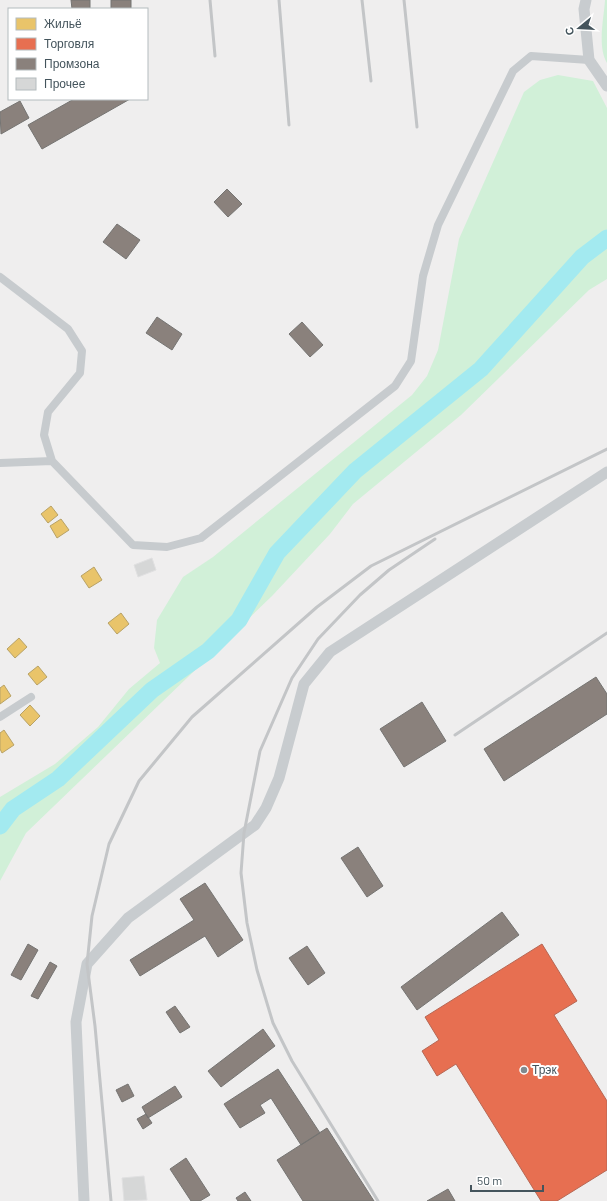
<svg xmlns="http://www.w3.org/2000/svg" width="607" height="1201" viewBox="0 0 607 1201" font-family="Barlow,sans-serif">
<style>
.green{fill:#d1f0d8}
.homes{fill:#e9c46a;stroke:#b8a266}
.shops{fill:#e76f51;stroke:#b66754}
.industry{fill:#8a817c;stroke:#757472}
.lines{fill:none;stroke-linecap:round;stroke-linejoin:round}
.river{stroke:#a3eaf0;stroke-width:17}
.building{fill:#d6d7d7;stroke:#e0e0e1}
.street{stroke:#c7cbce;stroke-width:8}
.secondary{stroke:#c8cccf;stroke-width:11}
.rail{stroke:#c3c5c7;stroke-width:3}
.poi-dot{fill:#808a8f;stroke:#fff;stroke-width:1.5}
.labels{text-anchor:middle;stroke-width:4;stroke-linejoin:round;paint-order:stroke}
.poi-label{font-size:12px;fill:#44545c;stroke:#fff;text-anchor:start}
</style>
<rect width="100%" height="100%" fill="#efeeee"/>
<path class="green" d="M 605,0 L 607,0 L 607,63 C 597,46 604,18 605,0 Z
M 558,75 L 593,81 L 607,108 L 607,279 L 589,290 L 461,415 L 353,504 L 330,534 L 272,596 L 26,833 L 0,881 L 0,797 L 55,764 L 98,727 L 129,689 L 160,663 L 154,648 L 157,620 L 183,577 L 213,557 L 412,395 L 427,376 L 438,350 L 459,239 L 524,92 L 540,80 Z"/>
<path class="homes" d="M 51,506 L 58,515 L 48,523 L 41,514 Z
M 61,519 L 69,530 L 57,538 L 50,526 Z
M 94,567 L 102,580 L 89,588 L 81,576 Z
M 121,613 L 129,624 L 117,634 L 108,623 Z
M 19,638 L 27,647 L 15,658 L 7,649 Z
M 38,666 L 47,677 L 37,685 L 28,674 Z
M 4,685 L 11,696 L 0,704 L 0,688 Z
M 30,705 L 40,716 L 30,726 L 20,715 Z
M 4,730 L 14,745 L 2,753 L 0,749 L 0,733 Z"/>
<path class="shops" d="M 542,944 L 577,1001 L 554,1015 L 607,1101 L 607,1170 L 557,1201 L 541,1201 L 456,1064 L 437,1076 L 422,1051 L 439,1040 L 425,1017 Z"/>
<path class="industry" d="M 71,0 L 90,0 L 90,9 L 72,9 Z
M 111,0 L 131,0 L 131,9 L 111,9 Z
M 74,99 L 130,99 L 42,149 L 28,125 Z
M 20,101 L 29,118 L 1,134 L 0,112 Z
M 227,189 L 242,204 L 228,217 L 214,202 Z
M 117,224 L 140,240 L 126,259 L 103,242 Z
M 157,317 L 182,334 L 172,350 L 146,333 Z
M 302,322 L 323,345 L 310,357 L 289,334 Z
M 596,677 L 607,694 L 607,714 L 504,781 L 484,749 Z
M 422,702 L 446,741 L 404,767 L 380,729 Z
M 358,847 L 383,886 L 367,897 L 341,858 Z
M 205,883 L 243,940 L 218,957 L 205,936 L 140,976 L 130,960 L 194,920 L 180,899 Z
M 502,912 L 519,935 L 417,1010 L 401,987 Z
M 28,944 L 38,950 L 21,980 L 11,975 Z
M 307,946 L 325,973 L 308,985 L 289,958 Z
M 50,962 L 57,966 L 38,999 L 31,996 Z
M 175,1006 L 190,1027 L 180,1033 L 166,1012 Z
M 263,1029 L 275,1046 L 221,1087 L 208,1071 Z
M 278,1069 L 320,1133 L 301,1145 L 271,1098 L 260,1105 L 265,1113 L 240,1128 L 224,1104 Z
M 128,1084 L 134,1096 L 122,1102 L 116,1090 Z
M 175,1086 L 182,1097 L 148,1118 L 142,1107 Z
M 146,1114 L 152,1123 L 143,1129 L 137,1119 Z
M 327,1128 L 374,1201 L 303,1201 L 277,1160 Z
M 186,1158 L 210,1195 L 200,1201 L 191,1201 L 170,1169 Z
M 448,1189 L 455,1201 L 427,1201 Z
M 245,1192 L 251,1201 L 238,1201 L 236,1198 Z"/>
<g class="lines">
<path class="river" d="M 0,826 L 13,809 L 58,779 L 152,690 L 208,651 L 239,620 L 277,553 L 355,471 L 481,369 L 582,257 L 607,238"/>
</g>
<path class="building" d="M 152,558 L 156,570 L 138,577 L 134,565 Z
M 144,1176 L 147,1200 L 124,1201 L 122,1178 Z"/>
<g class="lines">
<path class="street" d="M 0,277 L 68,329 L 82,351 L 80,373 L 48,412 L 44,435 L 52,461 L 133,545 L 167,547 L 201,538 L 395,386 L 411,361 L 423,276 L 438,225 L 513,71 L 531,56 L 589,60
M 0,463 L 52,461
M 0,717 L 31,697"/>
<path class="secondary" d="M 586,0 L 584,9 L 589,60 L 607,86
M 84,1201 L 76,1022 L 87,964 L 128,918 L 255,825 L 266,808 L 279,778 L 304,684 L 330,652 L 607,472"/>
<path class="rail" d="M 210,0 L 215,56
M 279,0 L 289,125
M 362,0 L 371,81
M 404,0 L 417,127
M 455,735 L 607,633
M 111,1201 L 95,1026 L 87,964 L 92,916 L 109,844 L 139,781 L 192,717 L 317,607 L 371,566 L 607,449
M 378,1201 L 292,1061 L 273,1023 L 257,970 L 247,923 L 241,873 L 244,833 L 260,751 L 292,678 L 318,639 L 360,595 L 389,570 L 435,539"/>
</g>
<circle class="poi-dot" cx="524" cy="1070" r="4"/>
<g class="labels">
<g class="poi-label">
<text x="532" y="1074">Трэк</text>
</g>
</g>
<rect x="8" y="8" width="140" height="92" fill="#ffffff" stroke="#b4bbbe"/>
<rect x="16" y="18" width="20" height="12" fill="#e9c46a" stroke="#b4bbbe"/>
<text x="44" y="28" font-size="12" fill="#44545c">Жильё</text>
<rect x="16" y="38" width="20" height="12" fill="#e76f51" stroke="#b4bbbe"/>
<text x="44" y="48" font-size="12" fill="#44545c">Торговля</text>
<rect x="16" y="58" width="20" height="12" fill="#8a817c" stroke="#b4bbbe"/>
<text x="44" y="68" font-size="12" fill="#44545c">Промзона</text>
<rect x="16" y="78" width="20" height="12" fill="#d6d7d7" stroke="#b4bbbe"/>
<text x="44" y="88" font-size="12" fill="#44545c">Прочее</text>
<g transform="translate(579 28) rotate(252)" stroke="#ffffff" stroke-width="3" paint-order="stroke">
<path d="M0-3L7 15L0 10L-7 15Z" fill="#44545c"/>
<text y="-6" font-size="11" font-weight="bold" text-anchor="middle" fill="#44545c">С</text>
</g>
<path d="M471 1185v6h72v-6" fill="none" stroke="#44545c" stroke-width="2"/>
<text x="477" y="1185" font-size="12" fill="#44545c" stroke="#ffffff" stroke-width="3" paint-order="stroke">50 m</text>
</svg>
